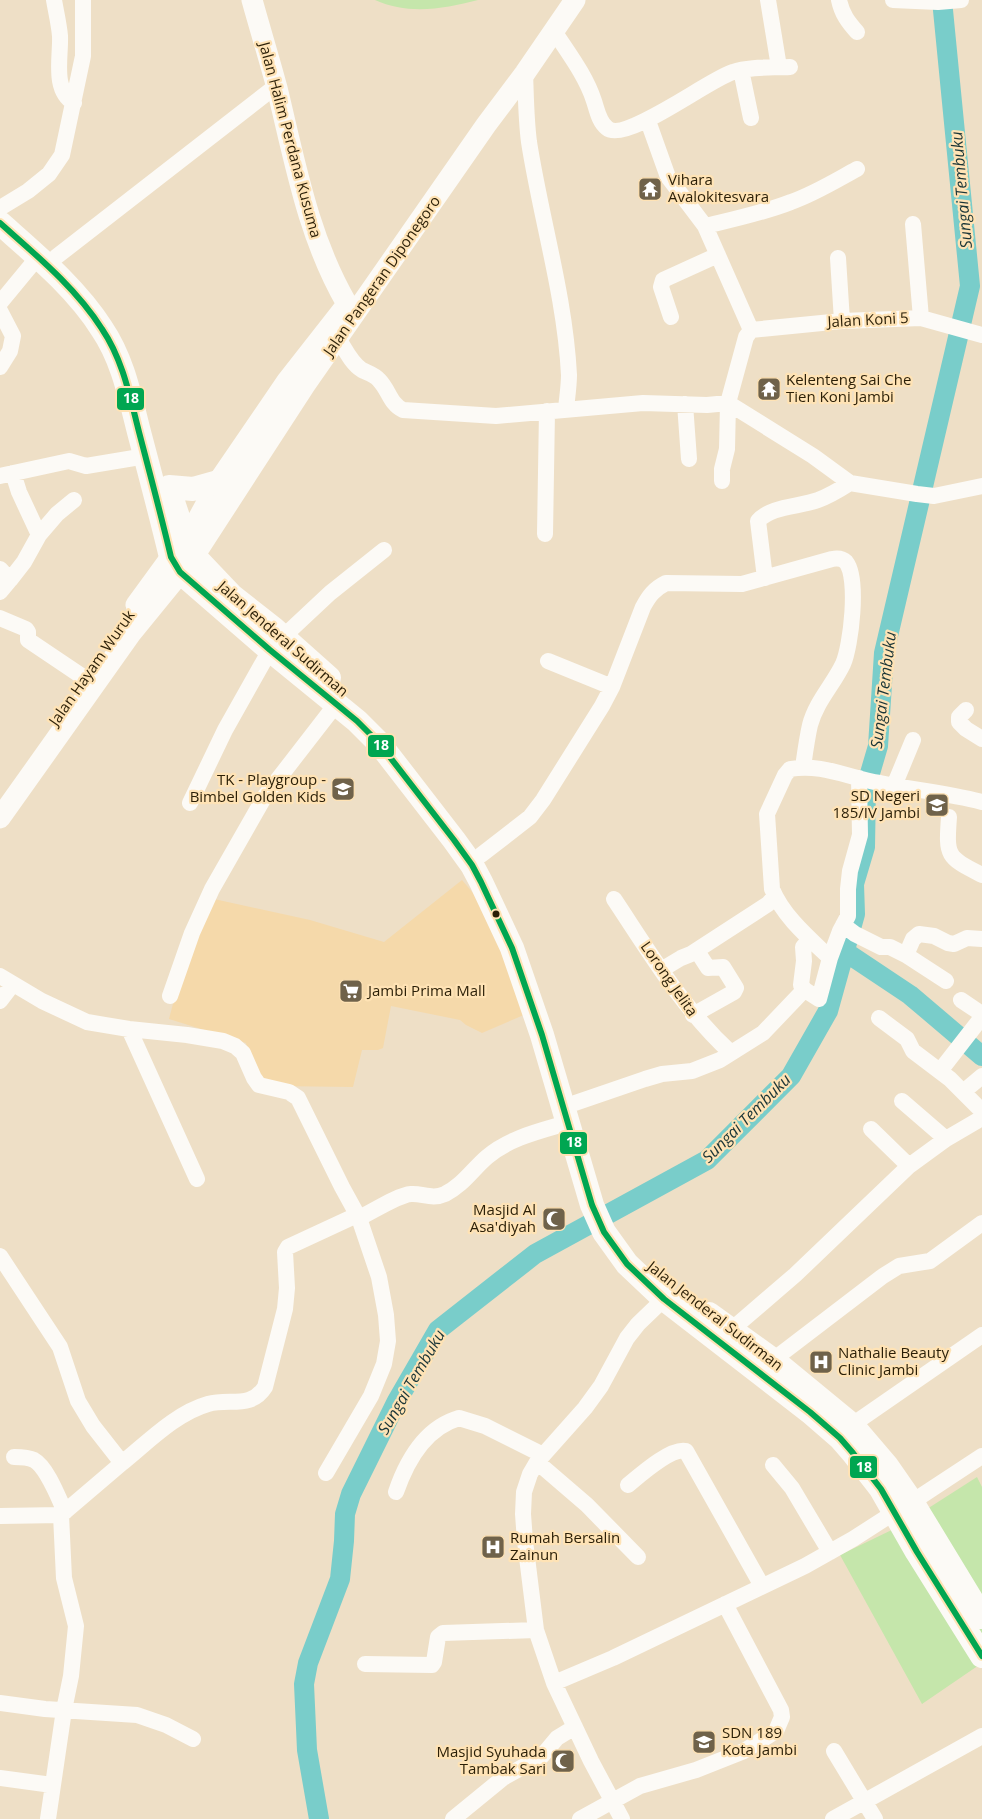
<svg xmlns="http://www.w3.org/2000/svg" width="982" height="1819" viewBox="0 0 982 1819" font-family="'Open Sans',sans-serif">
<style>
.built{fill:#f5d9aa}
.green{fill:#c5e6ab}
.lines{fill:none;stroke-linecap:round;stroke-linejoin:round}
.river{stroke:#79cdca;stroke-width:20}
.minor{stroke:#fcfaf6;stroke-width:16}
.major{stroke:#fcfaf6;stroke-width:21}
.highway{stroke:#fcfaf6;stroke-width:24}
.bus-1-casing{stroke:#ffe3b5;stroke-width:10}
.bus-1{stroke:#00a651;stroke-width:6}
.bus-dot{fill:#2b1f07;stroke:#ffe3b5;stroke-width:2}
.labels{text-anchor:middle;stroke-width:4.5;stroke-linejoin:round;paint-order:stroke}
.street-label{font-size:15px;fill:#2b1f07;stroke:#ffe3b5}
.poi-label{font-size:15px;fill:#2b1f07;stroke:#ffe3b5;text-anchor:start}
.water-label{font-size:16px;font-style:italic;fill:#1a3537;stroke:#ffe3b5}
.line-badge{stroke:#ffe3b5;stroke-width:2}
.badge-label{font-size:14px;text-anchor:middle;font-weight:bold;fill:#fff}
</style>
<rect width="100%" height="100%" fill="#eedfc6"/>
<path class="built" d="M 462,880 L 473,893 L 533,1011 L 482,1033 L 466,1025 L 460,1020 L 391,1006 L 383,1048 L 378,1050 L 362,1050 L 353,1087 L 272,1086 L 254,1078 L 246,1043 L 169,1019 L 180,977 L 214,899 L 310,920 L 384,942 Z"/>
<path class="green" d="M 375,0 L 478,0 C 444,9 408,15 375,0 Z
M 977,1477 L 982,1487 L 982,1663 L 922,1704 L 840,1555 L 902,1525 Z"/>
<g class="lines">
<path class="river" d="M 844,951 L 910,995 L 982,1056
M 319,1819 L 307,1750 L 304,1684 L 308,1663 L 340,1579 L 344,1541 L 345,1514 L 351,1494 L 397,1401 L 438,1330 L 535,1254 L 707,1160 L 791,1076 L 828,1011 L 855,914 L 854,884 L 865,847 L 866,787 L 878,746 L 884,653 L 970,286 L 942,0"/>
<path class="minor" d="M 54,0 C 56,12 59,24 60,36 C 61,57 52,90 74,103
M 768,0 L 779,67
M 839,0 C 842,14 848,22 857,32
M 893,0 L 938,2 L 961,0
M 554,31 C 569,54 586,76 594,101 C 597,110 599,122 607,128 C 625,144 709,79 733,72 C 750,66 772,68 790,67
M 741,70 L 751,118
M 525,73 C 526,96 526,119 529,142 C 541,219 565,296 569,375 C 569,386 567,398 566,409
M 648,121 L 668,177 L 705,226 L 751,330
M 0,208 L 28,191 L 49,174 L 62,155 L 83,56 L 83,0
M 913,224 L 921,318
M 705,226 C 734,219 763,213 791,202 C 814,194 835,181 857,169
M 56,257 L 276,86
M 838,258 L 842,321
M 0,303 L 38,257
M 0,311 L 13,336 L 10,351 L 0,367
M 671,317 L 661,287 L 663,280 L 718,255
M 751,330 L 842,321 L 921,318 L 982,335
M 338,338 C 345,349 351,363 362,370 C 368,373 375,375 379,380 C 389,390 390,404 403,410 L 496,416 L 643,403 L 707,405 L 728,403 L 813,456 L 850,483 L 917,494 L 934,496 L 982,486
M 685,404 L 689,459
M 0,476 L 69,461 L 86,466 L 146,456
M 722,481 L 722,469 L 727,449 L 728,403 L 746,337 L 751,330
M 545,534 L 547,411
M 39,535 L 57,514 L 74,500
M 0,569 L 10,580 L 0,592
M 765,578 L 758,521 C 771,506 799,507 818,500 C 829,496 839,490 850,483
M 10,580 L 24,562 L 39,535 L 19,492 L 13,473
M 0,618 L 26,629 L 28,632 L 28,640 L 31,642 L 83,677
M 283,637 L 330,593 L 384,550
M 548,661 L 612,687
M 966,710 L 959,717 L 959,722 L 966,729 L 982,739
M 894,786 L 913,740
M 190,803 L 225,730 L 270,650
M 949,817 C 946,857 947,857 982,875
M 481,855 L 530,817 L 543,800 L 602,706 L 612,687 L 643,607 C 649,596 654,589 666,583 L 742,584 L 832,559 C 837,558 842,558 846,562 C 859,578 851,646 843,664 C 833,685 816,702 810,725 C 807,738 805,753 803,767
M 614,899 C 650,953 683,1009 731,1053
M 843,925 L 855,934 L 881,947 L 890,947 L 906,955 L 946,981
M 810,939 L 803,947 L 804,961 L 801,985 L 805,990 L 819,999 L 830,958 C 809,938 783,916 772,889 L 767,814 L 785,775 L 790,769 C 821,763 849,778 880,783 C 914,790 948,793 982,802
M 906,955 L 913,939 L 919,934 L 934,936 L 948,943 L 954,944 L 967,938 L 982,939
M 830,958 L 840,931 L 848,916 L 848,889 L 850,871 L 860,835 L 859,778
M 661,970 L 681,958 L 691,954 L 768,904 L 775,896
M 0,976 L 42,1001 L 87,1022 L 129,1029 L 187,1035 L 223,1041 L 235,1046 L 243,1053 L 254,1078 L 259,1085 L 289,1092 L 298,1098 L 342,1187 L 359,1218 L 379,1277 L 386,1315 L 388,1341 L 384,1364 L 371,1396 L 326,1473
M 170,996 L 192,933 L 212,889 L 265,796 L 337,703
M 961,1000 L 982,1014
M 0,1001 L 13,984
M 693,1015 L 734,992 L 736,988 L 723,967 L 708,968 L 697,951
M 879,1018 L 907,1039 L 913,1051 L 950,1079 L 982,1111
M 129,1029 L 197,1179
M 940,1071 L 982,1017
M 963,1092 L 982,1076
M 575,1103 L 645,1079 L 662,1074 L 692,1071 L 720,1060 L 763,1033 L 804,990
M 871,1129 L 909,1166
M 946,1139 L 982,1118
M 359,1218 C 372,1212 398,1195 411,1194 C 422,1193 432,1200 445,1194 C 463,1185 472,1170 487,1157 C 509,1138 540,1131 567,1123
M 0,1256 L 60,1347 L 78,1401 L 93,1426 L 122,1463 L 61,1515 L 64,1578 L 76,1626 L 71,1676 L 64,1710 L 48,1819
M 731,1330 L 795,1275 L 909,1166 L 946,1139 L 902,1101
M 773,1360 L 883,1276 L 899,1266 L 930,1261 L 982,1223
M 852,1425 L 982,1335
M 14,1457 C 21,1457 28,1457 34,1460 C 47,1467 59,1499 65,1512
M 537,1462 L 587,1505 L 638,1557
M 122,1463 C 148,1442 176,1413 208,1404 C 230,1398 251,1409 265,1387 L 285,1309 L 287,1288 L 285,1252 L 288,1247 L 357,1215
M 773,1465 L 792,1488 L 830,1552
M 628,1485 C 639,1476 671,1447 686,1451 L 762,1586
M 396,1492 C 407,1460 425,1428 459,1418 L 485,1426 L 543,1455
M 912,1502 L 982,1456
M 0,1516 L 61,1515
M 365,1664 L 432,1665 L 434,1662 L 438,1637 L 443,1633 L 536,1630
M 554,1683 L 613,1658 L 805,1566 L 853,1539 L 895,1512
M 0,1703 L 45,1709 L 137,1715 L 166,1725 L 193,1739
M 834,1751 L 875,1819
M 0,1778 L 52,1785
M 453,1819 L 503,1778 L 542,1756 L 557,1738 L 575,1727
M 580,1819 L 640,1786 L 696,1770 L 744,1751 L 776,1731 L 782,1717 L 781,1710 L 725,1604
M 622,1819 L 591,1761 L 554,1683 L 536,1630 L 525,1541 L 523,1514 L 524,1492 L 530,1474 L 537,1462 L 585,1408 L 601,1386 L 627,1338 L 638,1324 L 664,1299
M 833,1819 L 982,1736"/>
<path class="major" d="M 252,0 C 260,29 269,58 277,88 C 295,162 308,237 347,304
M 136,605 L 171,557 L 186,541 L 218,482 L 287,381 L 345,307
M 0,818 L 132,632 L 194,556 L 305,385 L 486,125 L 525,73 L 575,0"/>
<path class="highway" d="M 0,223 C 36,255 76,288 102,329 C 123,360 130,397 139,432 C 150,474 161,515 171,557 L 180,572 L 270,650 L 357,721 L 379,743 L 454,840 L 472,865 L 481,882 L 512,948 L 542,1035 L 592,1205 L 604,1232 L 627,1264 L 664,1299 L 810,1412 L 840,1438 L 853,1453 L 881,1489 L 917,1552 L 982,1656
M 169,487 L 193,489 L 218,482
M 171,496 L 186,541 L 194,556 L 232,596 L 274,629 L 329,678
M 709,1314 L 773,1360 L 852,1425 L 887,1466 L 912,1502 L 982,1617"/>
<g class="bus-1-casing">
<path id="bus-1" d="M 0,223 C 36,255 76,288 102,329 C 123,360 130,397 139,432 C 150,474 161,515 171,557 L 180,572 L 270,650 L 357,721 L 379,743 L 454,840 L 472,865 L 481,882 L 512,948 L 542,1035 L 592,1205 L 604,1232 L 627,1264 L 664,1299 L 810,1412 L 840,1438 L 853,1453 L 881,1489 L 917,1552 L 982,1656"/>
</g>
<use href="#bus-1" class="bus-1"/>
</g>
<defs>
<g id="temple-square" transform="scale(1.25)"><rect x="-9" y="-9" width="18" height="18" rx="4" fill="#6f624a" stroke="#ffe3b5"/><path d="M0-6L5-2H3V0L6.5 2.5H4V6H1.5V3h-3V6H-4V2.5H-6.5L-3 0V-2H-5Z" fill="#fff"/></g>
<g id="school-square" transform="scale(1.25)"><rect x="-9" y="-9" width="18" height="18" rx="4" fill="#6f624a" stroke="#ffe3b5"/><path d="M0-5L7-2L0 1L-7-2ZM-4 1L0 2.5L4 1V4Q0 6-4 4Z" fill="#fff"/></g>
<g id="supermarket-square" transform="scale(1.25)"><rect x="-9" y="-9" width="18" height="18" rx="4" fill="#6f624a" stroke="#ffe3b5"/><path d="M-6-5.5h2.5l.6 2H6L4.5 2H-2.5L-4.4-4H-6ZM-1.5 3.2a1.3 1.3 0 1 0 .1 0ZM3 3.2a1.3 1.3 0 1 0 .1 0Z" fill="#fff"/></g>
<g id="mosque-square" transform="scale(1.25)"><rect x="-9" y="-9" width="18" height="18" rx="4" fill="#6f624a" stroke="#ffe3b5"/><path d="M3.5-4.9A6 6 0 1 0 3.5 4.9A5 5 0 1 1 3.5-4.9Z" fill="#fff"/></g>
<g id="hospital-square" transform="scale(1.25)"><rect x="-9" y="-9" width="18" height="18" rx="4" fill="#6f624a" stroke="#ffe3b5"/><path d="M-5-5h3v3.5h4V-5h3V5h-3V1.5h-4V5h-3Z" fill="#fff"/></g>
</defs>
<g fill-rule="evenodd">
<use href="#temple-square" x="650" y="189"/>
<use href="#temple-square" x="769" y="389"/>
<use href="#school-square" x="343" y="789"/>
<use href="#school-square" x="937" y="805"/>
<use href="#supermarket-square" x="351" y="991"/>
<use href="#mosque-square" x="554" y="1219"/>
<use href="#hospital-square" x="821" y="1362"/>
<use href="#hospital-square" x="493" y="1547"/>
<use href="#school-square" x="704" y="1742"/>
<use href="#mosque-square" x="563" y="1761"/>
</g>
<circle class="bus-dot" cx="496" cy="914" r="4.5"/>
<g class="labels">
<g class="street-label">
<text transform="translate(290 140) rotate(75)" y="5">Jalan Halim Perdana Kusuma</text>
<text transform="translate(382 276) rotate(-55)" y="5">Jalan Pangeran Diponegoro</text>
<text transform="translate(868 320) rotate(-3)" y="5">Jalan Koni 5</text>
<text transform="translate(283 639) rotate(41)" y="5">Jalan Jenderal Sudirman</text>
<text transform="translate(92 668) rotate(-55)" y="5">Jalan Hayam Wuruk</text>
<text transform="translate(669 979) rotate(55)" y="5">Lorong Jelita</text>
<text transform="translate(715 1316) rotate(38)" y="5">Jalan Jenderal Sudirman</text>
</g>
<g class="poi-label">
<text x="668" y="185">Vihara<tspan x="668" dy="17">Avalokitesvara</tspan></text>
<text x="786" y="385">Kelenteng Sai Che<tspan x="786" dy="17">Tien Koni Jambi</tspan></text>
<text x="326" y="785" text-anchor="end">TK - Playgroup -<tspan x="326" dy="17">Bimbel Golden Kids</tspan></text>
<text x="920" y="801" text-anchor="end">SD Negeri<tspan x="920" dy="17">185/IV Jambi</tspan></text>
<text x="368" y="996">Jambi Prima Mall</text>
<text x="536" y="1215" text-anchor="end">Masjid Al<tspan x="536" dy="17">Asa'diyah</tspan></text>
<text x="838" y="1358">Nathalie Beauty<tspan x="838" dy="17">Clinic Jambi</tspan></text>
<text x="510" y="1543">Rumah Bersalin<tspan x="510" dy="17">Zainun</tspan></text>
<text x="722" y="1738">SDN 189<tspan x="722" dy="17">Kota Jambi</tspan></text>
<text x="546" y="1757" text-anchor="end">Masjid Syuhada<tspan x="546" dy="17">Tambak Sari</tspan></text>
</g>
<g class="water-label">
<text transform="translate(961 190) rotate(-95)" y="6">Sungai Tembuku</text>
<text transform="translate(883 690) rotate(-83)" y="6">Sungai Tembuku</text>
<text transform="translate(746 1118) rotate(-45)" y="6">Sungai Tembuku</text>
<text transform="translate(411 1382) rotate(-60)" y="6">Sungai Tembuku</text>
</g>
</g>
<g class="line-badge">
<rect x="116" y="387" width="29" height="24" rx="5" fill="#00a651"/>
<rect x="367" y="734" width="28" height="24" rx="5" fill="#00a651"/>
<rect x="559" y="1131" width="29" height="24" rx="5" fill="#00a651"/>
<rect x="849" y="1455" width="29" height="24" rx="5" fill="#00a651"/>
</g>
<g class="badge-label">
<text x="131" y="403">18</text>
<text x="381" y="750">18</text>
<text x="574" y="1147">18</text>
<text x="864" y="1472">18</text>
</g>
</svg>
